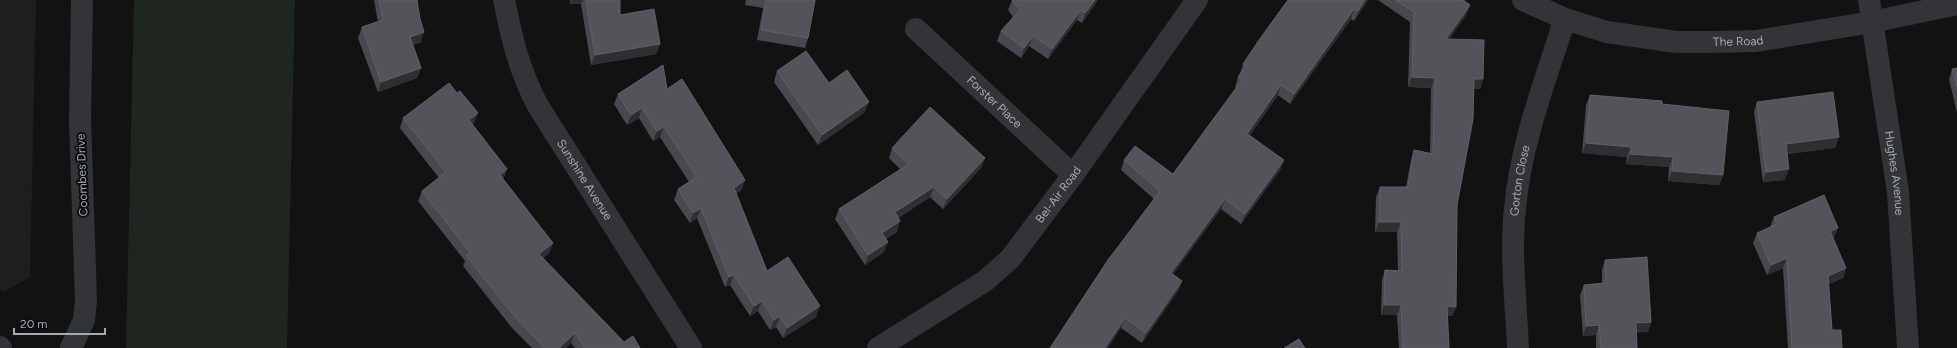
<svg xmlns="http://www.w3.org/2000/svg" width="1957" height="348" viewBox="0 0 1957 348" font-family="Figtree,sans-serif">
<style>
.built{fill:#1e1e20}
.green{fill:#1e261f}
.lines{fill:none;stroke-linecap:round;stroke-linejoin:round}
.minor{stroke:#333438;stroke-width:22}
.tertiary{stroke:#333438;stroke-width:22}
.wall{fill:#48494e}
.shaded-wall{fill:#2e2f32}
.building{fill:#525459;stroke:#5f6167}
.labels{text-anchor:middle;stroke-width:4;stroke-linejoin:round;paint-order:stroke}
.street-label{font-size:12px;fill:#a4aab3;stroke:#0d0d0e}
</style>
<rect width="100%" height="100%" fill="#121213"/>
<path class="built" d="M 0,0 L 36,0 L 30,277 L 4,292 L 0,290 Z"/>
<path class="green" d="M 134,0 L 295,0 L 287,348 L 126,348 Z"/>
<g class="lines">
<g class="minor">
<path id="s1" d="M 504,0 C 512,39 519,70 538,106 L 691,348"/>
<path id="s2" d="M 1523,0 L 1565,19 L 1607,32 L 1676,42 L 1714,42 L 1756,41 L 1872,22 L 1957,4"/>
<path id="s3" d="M 1869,0 L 1898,192 L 1908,348"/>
<path id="s4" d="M 916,29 L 1073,175"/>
<path d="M 71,348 L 84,320 L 86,301 L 80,121 L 82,0"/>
<path id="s5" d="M 878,348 L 985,281 L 1010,259 L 1073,175 L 1197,0"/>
<path id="s6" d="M 1518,348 C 1516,302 1510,254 1515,208 C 1521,143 1545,81 1565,19"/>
</g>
<path class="tertiary" d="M 0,347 L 1,348"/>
</g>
<path class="wall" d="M 374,0 L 417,0 L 421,42 L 413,45 L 421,68 L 417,78 L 378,92 L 358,38 L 362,27 L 378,22 Z
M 570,0 L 620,0 L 620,15 L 660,44 L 656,54 L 591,65 L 581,4 L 570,4 Z
M 746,0 L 815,0 L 808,38 L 805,48 L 757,40 L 763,8 L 745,5 Z
M 1012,0 L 1098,0 L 1082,23 L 1077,20 L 1048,59 L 1029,46 L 1021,58 L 997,41 L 1001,31 L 1013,17 L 1008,10 Z
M 1368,0 L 1354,21 L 1351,19 L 1290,104 L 1278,95 L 1250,135 L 1284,160 L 1280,170 L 1241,224 L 1221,209 L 1173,274 L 1182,281 L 1178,291 L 1142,343 L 1121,328 L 1154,199 L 1121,170 L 1124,160 L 1173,174 L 1236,88 L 1235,87 L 1238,77 L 1240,74 L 1243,64 Z
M 1378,0 L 1463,0 L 1470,5 L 1466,15 L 1449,39 L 1483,79 L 1480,89 L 1474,89 L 1457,205 L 1456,307 L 1452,316 L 1447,316 L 1449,348 L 1399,348 L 1397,315 L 1381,315 L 1382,280 L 1385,270 L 1398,271 L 1397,232 L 1375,232 L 1376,197 L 1380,187 L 1406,187 L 1411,160 L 1414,150 L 1430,153 L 1431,88 L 1408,87 L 1410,22 Z
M 1957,68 L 1957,113 L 1949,79 L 1952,69 Z
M 777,71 L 829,83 L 865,112 L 818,145 L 774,82 Z
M 667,89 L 745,180 L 741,190 L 736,194 L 767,271 L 816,317 L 783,338 L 776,327 L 770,330 L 758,311 L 750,316 L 730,285 L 725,287 L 697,218 L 690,223 L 674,200 L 678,189 L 689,182 L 660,137 L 653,141 L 639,118 L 627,125 L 614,104 L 618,94 Z
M 1590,95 L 1662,104 L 1723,175 L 1719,185 L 1668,181 L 1669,167 L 1626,164 L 1627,157 L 1582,153 L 1586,105 Z
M 1757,102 L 1839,137 L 1835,148 L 1787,154 L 1785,180 L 1763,182 L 1754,112 Z
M 478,113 L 474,123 L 472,124 L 507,169 L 503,179 L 553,243 L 549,253 L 543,258 L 624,342 L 640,348 L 575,348 L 571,343 L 566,348 L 532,348 L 512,328 L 463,266 L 465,261 L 418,201 L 422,191 L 439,178 L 400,128 L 403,118 Z
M 892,148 L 985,158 L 981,168 L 943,209 L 930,197 L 898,218 L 897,232 L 886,239 L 884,252 L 865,265 L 835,219 L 839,209 L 900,169 L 889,158 Z
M 1774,217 L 1834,238 L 1833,238 L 1846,268 L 1843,278 L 1829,284 L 1832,330 L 1842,348 L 1788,348 L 1783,268 L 1767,275 L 1753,243 L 1757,233 L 1770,227 Z
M 1605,260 L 1651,322 L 1648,332 L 1636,332 L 1637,348 L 1596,348 L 1596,335 L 1583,336 L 1580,295 L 1584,285 L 1602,283 L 1602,270 Z"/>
<path class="shaded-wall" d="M 571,0 L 583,0 L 581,4 L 570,4 Z
M 1095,0 L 1098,0 L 1082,23 L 1085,13 Z
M 1365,0 L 1368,0 L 1354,21 L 1358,11 Z
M 1470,5 L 1466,15 L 1443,49 L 1446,39 Z
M 1354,9 L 1351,19 L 1290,104 L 1294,94 Z
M 1081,10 L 1077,20 L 1048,59 L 1052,49 Z
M 424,32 L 421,42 L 407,47 L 410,37 Z
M 1033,36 L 1029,46 L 1021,58 L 1024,48 Z
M 660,44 L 656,54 L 591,65 L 595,55 Z
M 421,68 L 417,78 L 378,92 L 381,82 Z
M 1412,77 L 1435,78 L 1431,88 L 1408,87 Z
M 1474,79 L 1483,79 L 1480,89 L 1470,89 Z
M 1281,85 L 1278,95 L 1244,144 L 1247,134 Z
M 869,102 L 865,112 L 818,145 L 822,135 Z
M 642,108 L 639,118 L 627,125 L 631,115 Z
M 478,113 L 474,123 L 465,130 L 469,120 Z
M 664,127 L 660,137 L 653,141 L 657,131 Z
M 1839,137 L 1835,148 L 1782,154 L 1786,144 Z
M 1586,143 L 1631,147 L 1627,157 L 1582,153 Z
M 1630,154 L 1673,157 L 1669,167 L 1626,164 Z
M 985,158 L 981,168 L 943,209 L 947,199 Z
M 1284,160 L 1280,170 L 1241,224 L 1245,214 Z
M 507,169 L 503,179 L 500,175 Z
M 1789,169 L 1785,180 L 1763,182 L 1766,172 Z
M 1672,171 L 1723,175 L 1719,185 L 1668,181 Z
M 745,180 L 741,190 L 730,198 L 734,188 Z
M 934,187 L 930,197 L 891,223 L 895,212 Z
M 1225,199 L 1221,209 L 1167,283 L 1171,273 Z
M 701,208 L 697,218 L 690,223 L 693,213 Z
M 900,221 L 897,232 L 878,243 L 882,233 Z
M 1379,222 L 1401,222 L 1397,232 L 1375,232 Z
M 1838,228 L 1834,238 L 1826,241 L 1830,231 Z
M 888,242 L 884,252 L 865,265 L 868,255 Z
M 553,243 L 549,253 L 535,264 L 539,254 Z
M 1787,258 L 1783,268 L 1767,275 L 1771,265 Z
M 1846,268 L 1843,278 L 1825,286 L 1828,276 Z
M 734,275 L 730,285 L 725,287 L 729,277 Z
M 1182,281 L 1178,291 L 1142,343 L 1146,333 Z
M 762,301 L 758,311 L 750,316 L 754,306 Z
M 1384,305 L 1401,305 L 1397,315 L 1381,315 Z
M 820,306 L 816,317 L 783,338 L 787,328 Z
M 1447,306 L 1456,307 L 1452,316 L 1443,316 Z
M 780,316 L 776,327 L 770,330 L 774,320 Z
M 1125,318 L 1121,328 L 1108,348 L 1105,348 Z
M 1651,322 L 1648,332 L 1632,333 L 1636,323 Z
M 1599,325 L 1596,335 L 1583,336 L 1586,326 Z
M 575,333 L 571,343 L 566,348 L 559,348 Z"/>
<path class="building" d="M 379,0 L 417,0 L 420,19 L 424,32 L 410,37 L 421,68 L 381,82 L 362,27 L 383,20 Z
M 586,0 L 620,0 L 620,15 L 654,9 L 660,44 L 595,55 Z
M 766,0 L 815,0 L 808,38 L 761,30 Z
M 1012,0 L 1095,0 L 1085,13 L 1081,10 L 1052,49 L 1033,36 L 1024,48 L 1001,31 L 1020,10 Z
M 1288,0 L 1365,0 L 1358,11 L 1354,9 L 1294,94 L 1281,85 L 1247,134 L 1284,160 L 1245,214 L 1225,199 L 1171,273 L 1182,281 L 1146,333 L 1125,318 L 1105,348 L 1050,348 L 1108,260 L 1160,191 L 1124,160 L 1135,146 L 1173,174 L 1242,80 L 1238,77 L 1246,66 L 1243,64 L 1259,40 Z
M 1396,0 L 1463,0 L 1470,5 L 1446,39 L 1484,40 L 1483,79 L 1474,79 L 1473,119 L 1457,205 L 1456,307 L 1447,306 L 1449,348 L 1403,348 L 1401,305 L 1384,305 L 1385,270 L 1402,271 L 1401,222 L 1379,222 L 1380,187 L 1408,187 L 1414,150 L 1433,154 L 1435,78 L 1412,77 L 1414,12 Z
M 806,51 L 829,83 L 847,70 L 869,102 L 822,135 L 777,71 Z
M 663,65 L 667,89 L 682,79 L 745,180 L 734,188 L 767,271 L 788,257 L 820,306 L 787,328 L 780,316 L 774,320 L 762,301 L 754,306 L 734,275 L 729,277 L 701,208 L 693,213 L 678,189 L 697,177 L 664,127 L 657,131 L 642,108 L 631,115 L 618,94 Z
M 1957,68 L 1957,87 L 1952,69 Z
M 449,83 L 457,93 L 460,91 L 478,113 L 469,120 L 507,169 L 500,175 L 553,243 L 539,254 L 624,342 L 633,336 L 640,348 L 585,348 L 575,333 L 559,348 L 545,348 L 516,318 L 466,256 L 470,253 L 422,191 L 446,172 L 403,118 Z
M 1833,92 L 1839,137 L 1786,144 L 1789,169 L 1766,172 L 1757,102 Z
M 1590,95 L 1662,101 L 1662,104 L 1729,111 L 1723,175 L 1672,171 L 1673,157 L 1630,154 L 1631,147 L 1586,143 Z
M 930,107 L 985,158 L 947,199 L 934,187 L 895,212 L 900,221 L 882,233 L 888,242 L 868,255 L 839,209 L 909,164 L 892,148 Z
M 1824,195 L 1838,228 L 1830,231 L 1846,268 L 1828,276 L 1832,330 L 1841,330 L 1842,348 L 1792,348 L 1787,258 L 1771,265 L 1757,233 L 1777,224 L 1774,217 Z
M 1647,257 L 1651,322 L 1636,323 L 1637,348 L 1601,348 L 1599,325 L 1586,326 L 1584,285 L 1606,283 L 1605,260 Z
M 1299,339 L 1305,348 L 1284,348 Z"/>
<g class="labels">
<g class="street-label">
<text dy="4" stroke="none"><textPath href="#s2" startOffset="222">The Road</textPath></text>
<text dy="4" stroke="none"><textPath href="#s4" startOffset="107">Forster Place</textPath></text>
<text dy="4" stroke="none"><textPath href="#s3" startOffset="175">Hughes Avenue</textPath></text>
<text transform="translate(82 175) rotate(-92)" y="4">Coombes Drive</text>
<text dy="4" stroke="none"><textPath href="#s1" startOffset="199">Sunshine Avenue</textPath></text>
<text dy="4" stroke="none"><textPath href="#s6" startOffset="168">Gorton Close</textPath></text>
<text dy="4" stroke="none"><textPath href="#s5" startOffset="240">Bel-Air Road</textPath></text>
</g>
</g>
<path d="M14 328v6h91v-6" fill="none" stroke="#a4aab3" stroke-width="2"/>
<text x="20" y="328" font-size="12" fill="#a4aab3" stroke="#0d0d0e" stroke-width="3" paint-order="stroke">20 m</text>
</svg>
